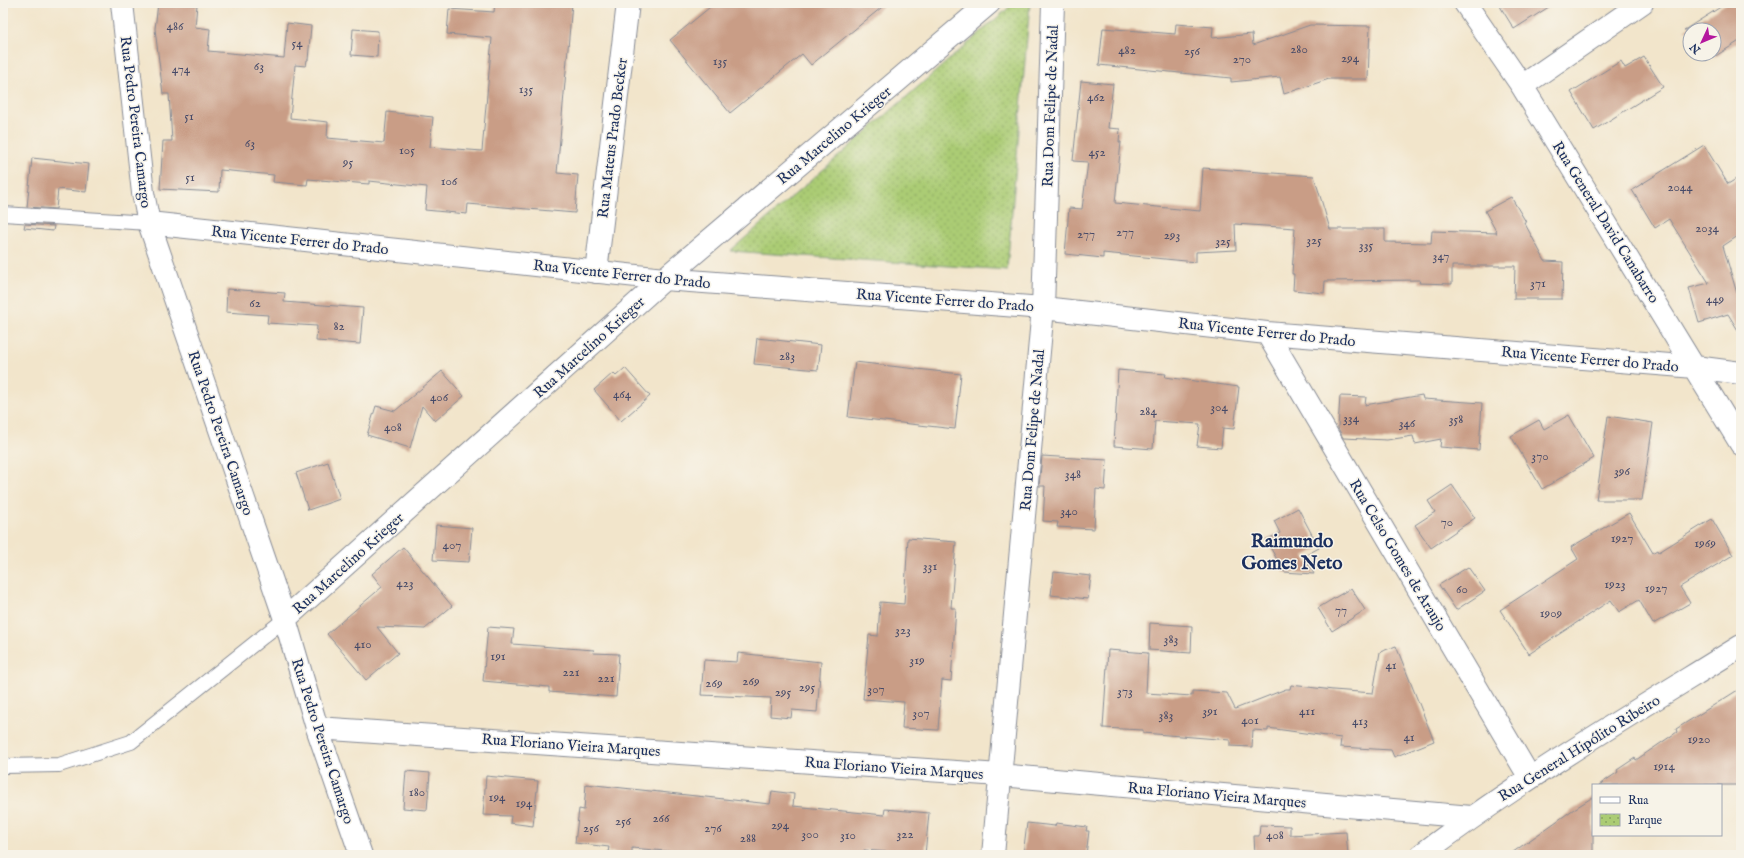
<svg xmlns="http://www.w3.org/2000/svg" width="1744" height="858" viewBox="0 0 1744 858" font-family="'IM FELL English',serif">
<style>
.park{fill:url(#park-dots);stroke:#637e69}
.building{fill:#c99d86}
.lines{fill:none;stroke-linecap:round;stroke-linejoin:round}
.lane-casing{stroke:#868a94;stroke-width:16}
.street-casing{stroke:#868a94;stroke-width:24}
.secondary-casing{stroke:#868a94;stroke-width:24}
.lane{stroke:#fff;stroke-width:14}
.street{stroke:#fff;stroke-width:22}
.secondary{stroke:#fff;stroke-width:22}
.labels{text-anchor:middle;stroke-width:3;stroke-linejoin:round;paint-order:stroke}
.number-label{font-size:13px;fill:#464a68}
.street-label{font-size:15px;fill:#1b2f5e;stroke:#f7f3e8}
.district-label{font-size:19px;font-weight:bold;fill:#1b2f5e;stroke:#f7f3e8}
</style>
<defs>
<pattern id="park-dots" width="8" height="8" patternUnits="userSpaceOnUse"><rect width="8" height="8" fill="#abcc74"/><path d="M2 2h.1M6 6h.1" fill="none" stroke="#8aa662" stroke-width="1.8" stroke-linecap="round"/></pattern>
</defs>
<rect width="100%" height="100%" fill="#f7f3e8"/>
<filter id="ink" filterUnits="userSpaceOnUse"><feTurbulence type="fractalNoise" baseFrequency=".025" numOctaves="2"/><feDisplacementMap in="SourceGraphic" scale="8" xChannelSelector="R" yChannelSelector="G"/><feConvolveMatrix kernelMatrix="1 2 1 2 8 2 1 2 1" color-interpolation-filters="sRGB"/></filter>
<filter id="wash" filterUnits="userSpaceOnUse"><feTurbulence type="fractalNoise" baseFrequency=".012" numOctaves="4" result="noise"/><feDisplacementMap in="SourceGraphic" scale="16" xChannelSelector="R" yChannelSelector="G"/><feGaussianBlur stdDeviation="0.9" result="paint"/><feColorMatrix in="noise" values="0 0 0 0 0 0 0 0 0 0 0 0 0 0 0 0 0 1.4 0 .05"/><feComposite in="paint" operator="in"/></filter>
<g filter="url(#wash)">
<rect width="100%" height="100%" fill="#f2e5cb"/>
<path class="park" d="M 1014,3 L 1030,3 L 1007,270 L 730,251 Z"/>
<g id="blocks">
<path class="building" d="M 158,3 L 197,5 L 195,27 L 210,29 L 208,51 L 284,58 L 287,23 L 311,26 L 308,60 L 307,60 L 306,66 L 295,65 L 290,118 L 328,122 L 327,138 L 384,143 L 387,112 L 433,117 L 430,147 L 482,151 L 492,38 L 447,34 L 449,9 L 494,12 L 495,3 L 572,3 L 557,173 L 578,175 L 575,213 L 468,204 L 467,214 L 425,210 L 427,187 L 369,181 L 369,184 L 308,179 L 307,185 L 273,182 L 274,175 L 220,170 L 219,192 L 160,189 L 163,141 L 172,141 L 169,94 L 163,94 L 155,29 Z
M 715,3 L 887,3 L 811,65 L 802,54 L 730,113 L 670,40 Z
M 1498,3 L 1555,3 L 1514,29 Z
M 1727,3 L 1741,3 L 1741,40 L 1714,57 L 1714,30 L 1684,30 Z
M 1176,24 L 1213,27 L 1212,38 L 1252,34 L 1253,45 L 1310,25 L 1370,26 L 1368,79 L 1329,79 L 1284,94 L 1280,77 L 1231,82 L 1231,78 L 1099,65 L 1103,28 L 1175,34 Z
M 353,29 L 378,31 L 377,57 L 351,55 Z
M 1644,57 L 1663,87 L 1594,130 L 1571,92 L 1621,61 L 1625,68 Z
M 1081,81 L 1113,84 L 1108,128 L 1120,129 L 1119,142 L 1121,142 L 1115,203 L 1200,211 L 1203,168 L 1314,176 L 1330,229 L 1385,229 L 1385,242 L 1431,243 L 1432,231 L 1497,233 L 1485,211 L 1511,197 L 1526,222 L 1524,222 L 1545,261 L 1563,262 L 1562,299 L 1514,299 L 1515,266 L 1452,266 L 1452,284 L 1419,283 L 1420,280 L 1325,281 L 1324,293 L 1293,290 L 1294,274 L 1292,274 L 1295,228 L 1235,224 L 1236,250 L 1196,252 L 1196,262 L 1103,253 L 1103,258 L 1065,254 L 1069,208 L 1082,209 L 1088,162 L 1073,161 Z
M 1704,145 L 1728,184 L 1741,176 L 1741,234 L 1723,246 L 1741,307 L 1741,335 L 1728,314 L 1699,323 L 1689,288 L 1709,283 L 1669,219 L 1655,228 L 1632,190 Z
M 32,158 L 89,164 L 86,192 L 58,189 L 56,209 L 27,207 Z
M 25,224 L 54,226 L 53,231 L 24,228 Z
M 227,289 L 285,293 L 284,302 L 363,308 L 360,344 L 316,341 L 317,326 L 267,323 L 268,315 L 226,312 Z
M 757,338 L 821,345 L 818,370 L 754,364 Z
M 855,362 L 961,374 L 955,429 L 848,417 Z
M 625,368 L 650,396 L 621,421 L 594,390 L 613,373 L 616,376 Z
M 1118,370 L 1166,374 L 1165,377 L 1239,387 L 1234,429 L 1223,428 L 1221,448 L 1197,446 L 1200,424 L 1155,421 L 1153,449 L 1114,446 Z
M 442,371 L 464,396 L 435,421 L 422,406 L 410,448 L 367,435 L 376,406 L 395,411 Z
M 1422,395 L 1423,399 L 1482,403 L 1479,450 L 1440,447 L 1441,439 L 1415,444 L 1413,436 L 1387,440 L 1343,438 L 1338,428 L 1340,396 L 1366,397 L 1365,405 Z
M 1569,415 L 1594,458 L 1542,489 L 1511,436 L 1539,420 L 1544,429 Z
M 1608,416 L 1653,423 L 1642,500 L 1596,500 Z
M 1042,456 L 1107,460 L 1105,490 L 1096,489 L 1094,529 L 1057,527 L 1058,522 L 1043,521 L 1045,486 L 1039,486 Z
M 328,462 L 340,499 L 308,510 L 296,473 Z
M 1452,485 L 1475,518 L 1431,548 L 1415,525 L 1435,512 L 1428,501 Z
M 1298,508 L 1319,548 L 1304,556 L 1314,574 L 1284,572 L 1266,540 L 1280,533 L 1274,521 Z
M 1629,513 L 1653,553 L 1658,550 L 1659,552 L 1712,519 L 1733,555 L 1680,587 L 1690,603 L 1653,624 L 1639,600 L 1619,612 L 1611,600 L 1529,654 L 1500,610 L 1578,559 L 1571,547 Z
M 436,525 L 472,528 L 469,562 L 433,560 Z
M 908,538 L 956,542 L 951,608 L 956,608 L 951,681 L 942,680 L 938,730 L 902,728 L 904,702 L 863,699 L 869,635 L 878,636 L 880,602 L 904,604 Z
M 403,547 L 452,606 L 425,629 L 377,627 L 398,653 L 366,680 L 327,634 L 382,587 L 372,574 Z
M 1468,567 L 1485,591 L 1456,610 L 1439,585 Z
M 1054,572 L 1091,576 L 1088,599 L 1051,595 Z
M 1351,588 L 1365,610 L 1332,631 L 1318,608 Z
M 1150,623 L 1192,626 L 1191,653 L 1149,650 Z
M 488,627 L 514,629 L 512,644 L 594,650 L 593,653 L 619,654 L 616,697 L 549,692 L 549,687 L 483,681 Z
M 1396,646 L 1434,741 L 1394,757 L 1391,750 L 1340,747 L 1341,738 L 1268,728 L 1268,731 L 1253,730 L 1252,747 L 1230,746 L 1230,740 L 1143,733 L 1143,730 L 1103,728 L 1108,650 L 1148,653 L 1146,693 L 1192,696 L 1192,691 L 1227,693 L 1235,709 L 1286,689 L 1290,689 L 1291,685 L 1333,690 L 1373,693 L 1380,652 Z
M 738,653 L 821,662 L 817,712 L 792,710 L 791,718 L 770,716 L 771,698 L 701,695 L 704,660 L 737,662 Z
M 1741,688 L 1741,785 L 1599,785 L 1618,772 L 1617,770 L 1635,758 L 1636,760 L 1677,732 L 1676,729 Z
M 406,771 L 430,773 L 427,810 L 403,808 Z
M 486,776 L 538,781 L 533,826 L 510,823 L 511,816 L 483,815 Z
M 586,784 L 770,804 L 772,791 L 794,794 L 793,806 L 884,815 L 885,809 L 929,813 L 925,855 L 864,850 L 864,855 L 709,855 L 632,848 L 632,854 L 608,852 L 609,847 L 575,843 L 579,809 L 584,810 Z
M 1593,797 L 1593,855 L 1509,855 L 1574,809 Z
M 1027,823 L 1055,826 L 1056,823 L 1087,827 L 1086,831 L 1089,831 L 1086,855 L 1023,855 Z
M 1260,825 L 1290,826 L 1290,835 L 1346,832 L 1348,855 L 1255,855 L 1254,836 L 1259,836 Z"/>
</g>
</g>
<g filter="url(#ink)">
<use href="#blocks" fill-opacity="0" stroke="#868a94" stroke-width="1"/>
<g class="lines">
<g class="lane-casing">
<path id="lane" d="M 3,214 L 149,223
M 3,766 L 59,765 L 131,742 L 285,619"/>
</g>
<g class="street-casing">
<path id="street" d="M 122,3 L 143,193 L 149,223 L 285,619 L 317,728 L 361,855
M 1465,3 L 1522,86 L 1741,444
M 1522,86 L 1642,3
M 149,223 L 664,279 L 1043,308 L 1267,333 L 1695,367 L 1741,373
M 596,272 L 628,3
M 1267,333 L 1530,778
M 285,619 L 664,279 L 989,3
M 317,728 L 1000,775 L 1471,817
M 993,855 L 1043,308 L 1053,3"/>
</g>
<g class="secondary-casing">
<path id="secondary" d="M 1421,855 C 1523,778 1633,713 1741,646"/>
</g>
<use href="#lane" class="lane"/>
<use href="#street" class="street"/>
<use href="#secondary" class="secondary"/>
</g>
</g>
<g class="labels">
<g class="number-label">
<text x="175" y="30">486</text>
<text x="297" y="47">54</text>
<text x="1299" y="53">280</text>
<text x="1127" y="54">482</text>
<text x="1192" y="55">256</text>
<text x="1350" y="62">294</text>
<text x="1242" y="63">270</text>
<text x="720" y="65">135</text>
<text x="259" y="70">63</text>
<text x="181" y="73">474</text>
<text x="526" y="93">135</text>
<text x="1096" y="101">462</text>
<text x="189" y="120">51</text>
<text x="250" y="147">63</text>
<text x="407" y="154">105</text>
<text x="1097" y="156">452</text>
<text x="348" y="166">95</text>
<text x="190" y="181">51</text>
<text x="449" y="185">106</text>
<text x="1680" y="191">2044</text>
<text x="1707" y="232">2034</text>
<text x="1125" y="236">277</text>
<text x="1086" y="238">277</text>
<text x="1172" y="239">293</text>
<text x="1314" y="244">325</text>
<text x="1223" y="245">325</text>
<text x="1366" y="249">335</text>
<text x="1441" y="260">347</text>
<text x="1538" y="287">371</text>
<text x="1715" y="303">449</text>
<text x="255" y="307">62</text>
<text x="339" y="330">82</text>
<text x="787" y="360">283</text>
<text x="622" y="398">464</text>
<text x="439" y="401">406</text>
<text x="1219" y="411">304</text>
<text x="1148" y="415">284</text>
<text x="1351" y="422">334</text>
<text x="1456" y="423">358</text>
<text x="1407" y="427">346</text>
<text x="393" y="431">408</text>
<text x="1540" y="460">370</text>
<text x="1622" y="475">396</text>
<text x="1073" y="478">348</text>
<text x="1069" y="515">340</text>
<text x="1447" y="526">70</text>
<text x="1622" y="542">1927</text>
<text x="1705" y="547">1969</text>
<text x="452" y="549">407</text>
<text x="930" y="570">331</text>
<text x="405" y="587">423</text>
<text x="1615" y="588">1923</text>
<text x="1656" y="592">1927</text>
<text x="1462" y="593">60</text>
<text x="1341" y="614">77</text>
<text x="1551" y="617">1909</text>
<text x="903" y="634">323</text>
<text x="1171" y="643">383</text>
<text x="363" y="648">410</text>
<text x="498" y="660">191</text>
<text x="917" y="664">319</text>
<text x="1391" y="669">41</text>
<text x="571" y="676">221</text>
<text x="606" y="682">221</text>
<text x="751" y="685">269</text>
<text x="714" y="687">269</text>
<text x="807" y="691">295</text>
<text x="876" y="693">307</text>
<text x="1125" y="695">373</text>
<text x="783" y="696">295</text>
<text x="1210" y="715">391</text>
<text x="1307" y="715">411</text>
<text x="921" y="717">307</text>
<text x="1166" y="719">383</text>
<text x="1250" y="724">401</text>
<text x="1360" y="725">413</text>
<text x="1409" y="741">41</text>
<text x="1699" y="743">1920</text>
<text x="1664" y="770">1914</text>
<text x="417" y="796">180</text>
<text x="497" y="801">194</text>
<text x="524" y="807">194</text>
<text x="661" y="822">266</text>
<text x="623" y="825">256</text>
<text x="780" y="829">294</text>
<text x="591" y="832">256</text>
<text x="713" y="832">276</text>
<text x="810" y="838">300</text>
<text x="905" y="838">322</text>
<text x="848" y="839">310</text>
<text x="1275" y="839">408</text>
<text x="748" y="842">288</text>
</g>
<g class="street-label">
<text transform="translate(1050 106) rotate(-88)" y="5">Rua Dom Felipe de Nadal</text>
<text transform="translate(136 122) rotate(83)" y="5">Rua Pedro Pereira Camargo</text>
<text transform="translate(834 135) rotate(-40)" y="5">Rua Marcelino Krieger</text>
<text transform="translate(612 138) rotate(-83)" y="5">Rua Mateus Prado Becker</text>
<text transform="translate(1606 222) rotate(58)" y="5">Rua General David Canabarro</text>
<text transform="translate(300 240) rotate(6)" y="5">Rua Vicente Ferrer do Prado</text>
<text transform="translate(622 274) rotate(6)" y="5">Rua Vicente Ferrer do Prado</text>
<text transform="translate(945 300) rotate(4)" y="5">Rua Vicente Ferrer do Prado</text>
<text transform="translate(1267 332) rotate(6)" y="5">Rua Vicente Ferrer do Prado</text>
<text transform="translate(589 347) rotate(-42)" y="5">Rua Marcelino Krieger</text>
<text transform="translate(1590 359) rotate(5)" y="5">Rua Vicente Ferrer do Prado</text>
<text transform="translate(1032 430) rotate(-85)" y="5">Rua Dom Felipe de Nadal</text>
<text transform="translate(221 433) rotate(71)" y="5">Rua Pedro Pereira Camargo</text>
<text transform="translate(1398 555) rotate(59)" y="5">Rua Celso Gomes de Araujo</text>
<text transform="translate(348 563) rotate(-42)" y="5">Rua Marcelino Krieger</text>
<text transform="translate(323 741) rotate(72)" y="5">Rua Pedro Pereira Camargo</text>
<text transform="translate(571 745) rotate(4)" y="5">Rua Floriano Vieira Marques</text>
<text transform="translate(1579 748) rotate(-32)" y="5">Rua General Hipólito Ribeiro</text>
<text transform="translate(894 768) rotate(4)" y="5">Rua Floriano Vieira Marques</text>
<text transform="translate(1217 795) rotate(5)" y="5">Rua Floriano Vieira Marques</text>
</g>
<g class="district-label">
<text x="1292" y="547">Raimundo<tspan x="1292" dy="22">Gomes Neto</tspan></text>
</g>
</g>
<rect width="1744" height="858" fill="none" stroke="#f7f3e8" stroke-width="16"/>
<rect x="1592" y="784" width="130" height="52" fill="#f7f3e8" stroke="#9fa5b1"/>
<rect x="1600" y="797" width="20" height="6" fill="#ffffff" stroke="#9fa5b1"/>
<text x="1628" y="804" font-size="12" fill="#1b2f5e">Rua</text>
<rect x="1600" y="814" width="20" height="12" fill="url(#park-dots)" stroke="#9fa5b1"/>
<text x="1628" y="824" font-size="12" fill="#1b2f5e">Parque</text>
<g transform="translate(1702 42) rotate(226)"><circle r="19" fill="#f7f3e8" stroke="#9fa5b1"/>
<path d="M0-3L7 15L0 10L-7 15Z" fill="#b5179e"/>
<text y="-6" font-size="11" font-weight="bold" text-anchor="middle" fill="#1b2f5e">N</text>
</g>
</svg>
